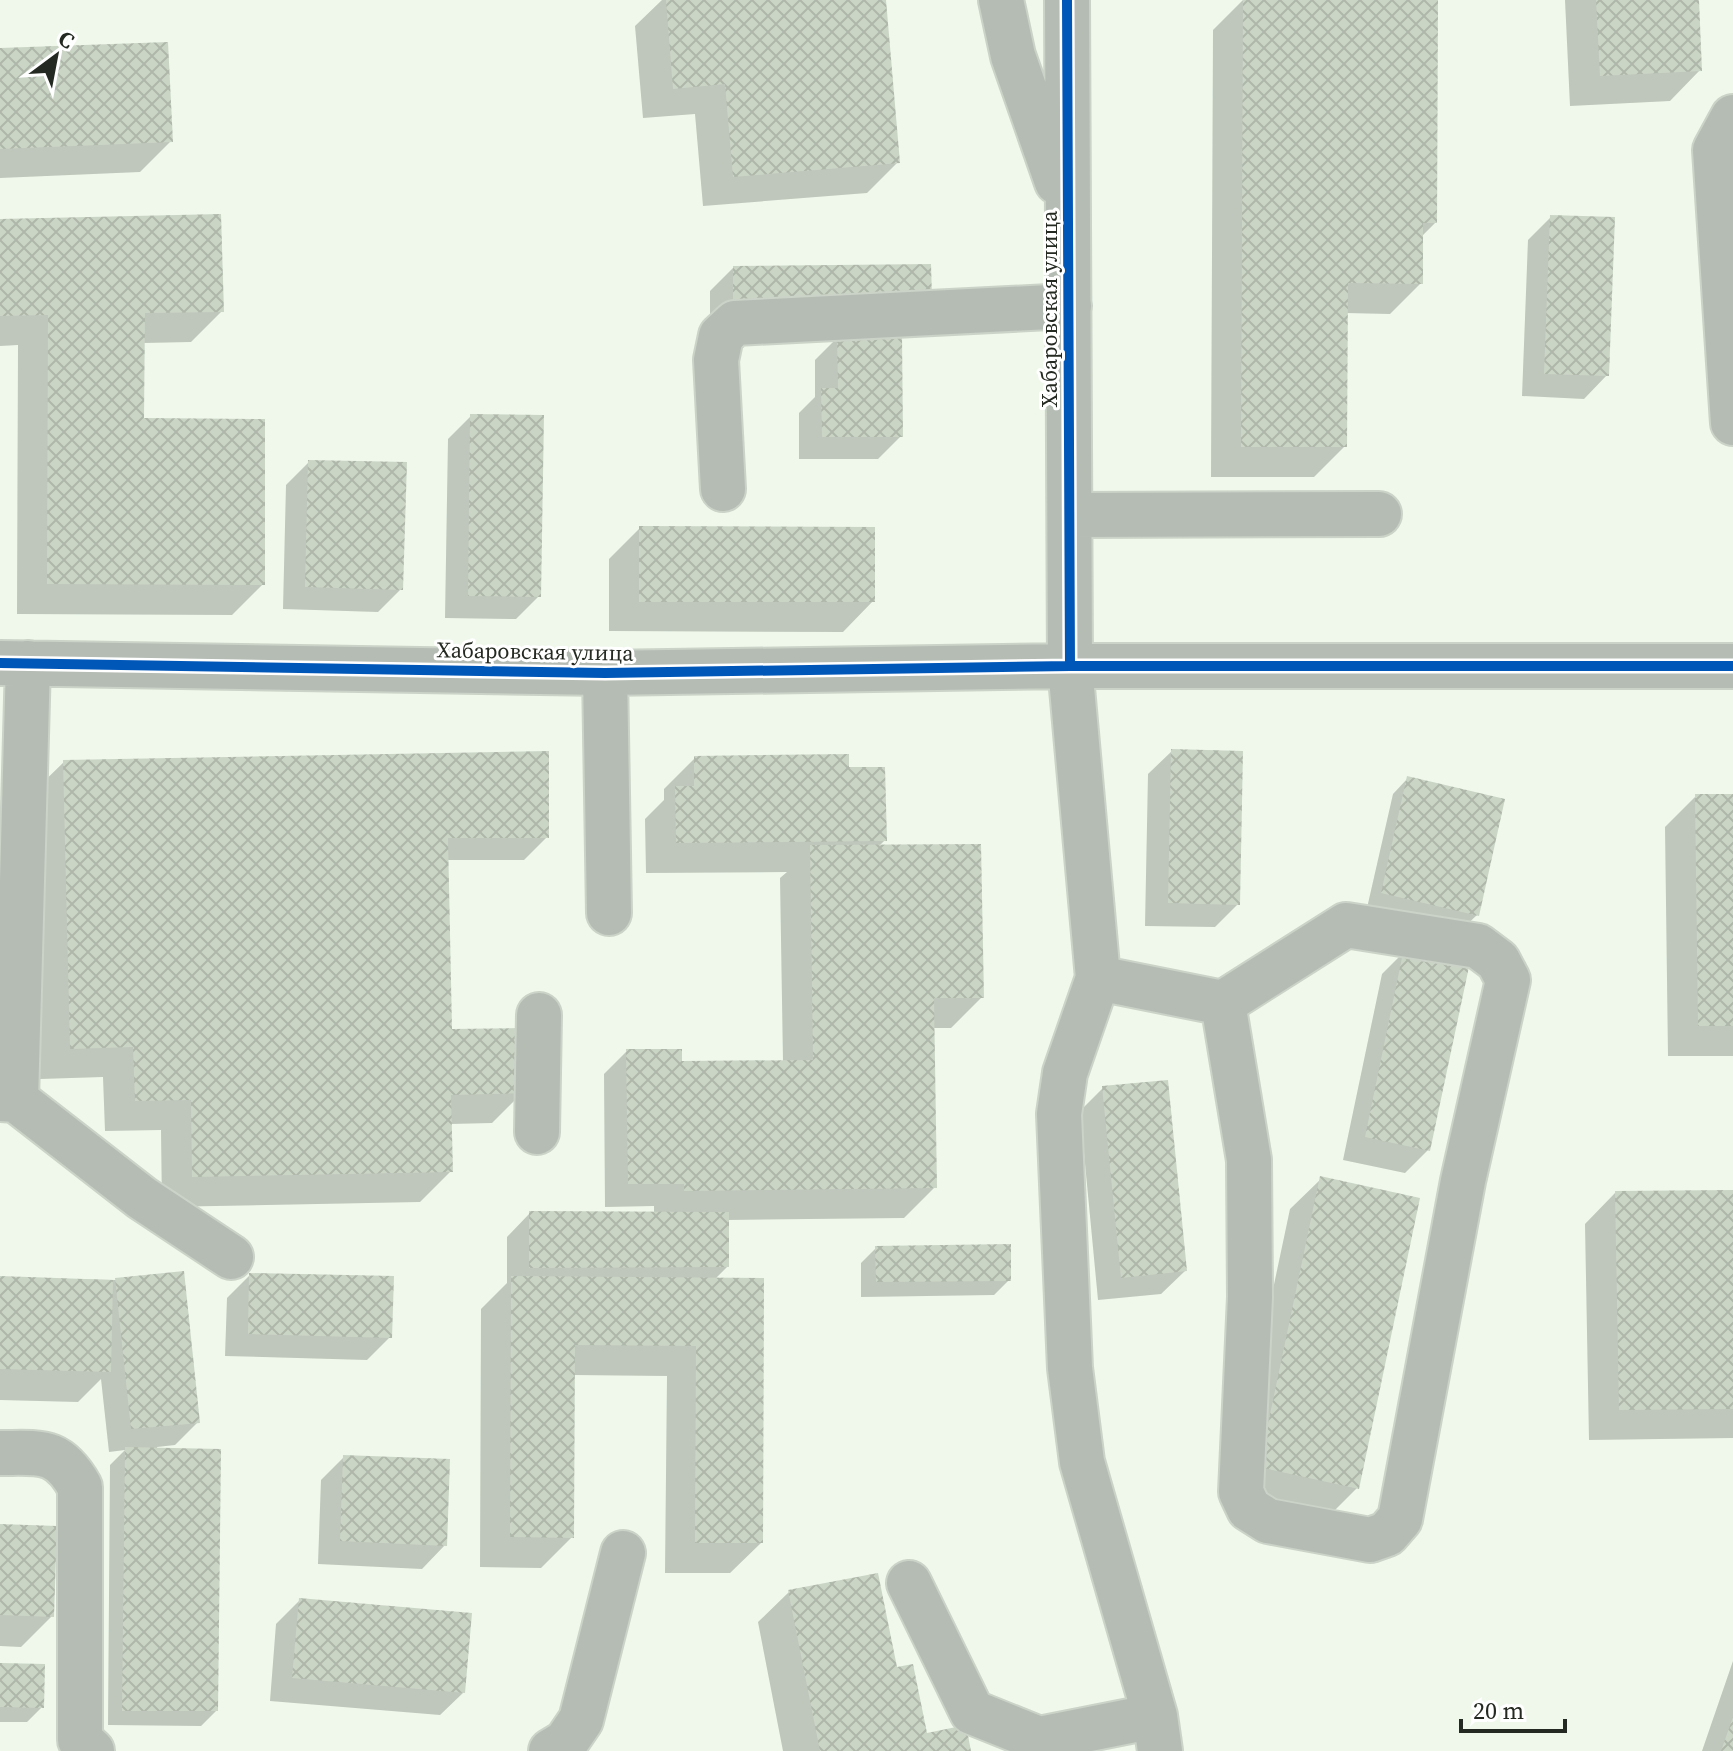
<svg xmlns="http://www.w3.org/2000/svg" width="1733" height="1751" viewBox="0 0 1733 1751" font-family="'Source Serif 4',serif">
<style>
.shadow{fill:#0003}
.building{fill:url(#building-cross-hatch)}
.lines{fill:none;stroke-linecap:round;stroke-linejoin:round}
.minor-casing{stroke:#cbd2c7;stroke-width:48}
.minor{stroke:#b5bcb4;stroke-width:44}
.cycleway-casing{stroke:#fff;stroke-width:15}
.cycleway{stroke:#0057b8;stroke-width:10}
.labels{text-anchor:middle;stroke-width:6;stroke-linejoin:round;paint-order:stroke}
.street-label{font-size:22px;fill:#242a21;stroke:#fff}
</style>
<defs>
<pattern id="building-cross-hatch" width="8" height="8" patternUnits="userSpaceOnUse" patternTransform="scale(2)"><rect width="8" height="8" fill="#cbd5c6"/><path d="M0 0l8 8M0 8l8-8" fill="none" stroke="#aeb7aa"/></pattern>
</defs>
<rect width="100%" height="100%" fill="#eff8eb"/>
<path class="shadow" d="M 662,0 L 884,0 L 898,162 L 867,193 L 703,206 L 695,114 L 643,118 L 635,26 Z
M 1243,0 L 1435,223 L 1421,237 L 1421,283 L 1390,314 L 1345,313 L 1345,446 L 1314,477 L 1211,477 L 1213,30 Z
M 1565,0 L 1697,0 L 1700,70 L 1670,101 L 1570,106 Z
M 0,50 L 171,141 L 140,172 L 0,178 Z
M 1551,217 L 1607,375 L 1584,399 L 1522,396 L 1528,240 Z
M 0,221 L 222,311 L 191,342 L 143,343 L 142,420 L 263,584 L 232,615 L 17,614 L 18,345 L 0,346 Z
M 929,266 L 710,322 L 710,291 L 733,268 Z
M 838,337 L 901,436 L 878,459 L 799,459 L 799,413 L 815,397 L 815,360 Z
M 471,416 L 539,596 L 516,619 L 445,618 L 448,439 Z
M 309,462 L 401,589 L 378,612 L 283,609 L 286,485 Z
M 640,528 L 873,601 L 843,632 L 609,631 L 609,559 Z
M 1172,751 L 1238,904 L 1215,927 L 1145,926 L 1148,774 Z
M 695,758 L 847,769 L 885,840 L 878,847 L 982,997 L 951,1028 L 932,1028 L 935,1187 L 904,1218 L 727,1220 L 727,1267 L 714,1280 L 761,1543 L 730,1573 L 665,1573 L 667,1376 L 573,1375 L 572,1537 L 541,1568 L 480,1567 L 481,1309 L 507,1283 L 507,1237 L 530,1213 L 654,1213 L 654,1206 L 605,1207 L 604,1074 L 627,1051 L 680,1066 L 783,1062 L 780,878 L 787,872 L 646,873 L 645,819 L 664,800 L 664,789 Z
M 64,762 L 547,837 L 524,860 L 446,860 L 450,1031 L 523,1092 L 492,1123 L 450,1124 L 451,1171 L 420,1202 L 162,1207 L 161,1130 L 105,1131 L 103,1077 L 40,1079 L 33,792 Z
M 1408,778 L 1477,915 L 1461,930 L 1367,908 L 1393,794 Z
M 1696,796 L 1733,796 L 1733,1056 L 1668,1056 L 1665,827 Z
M 1405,951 L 1428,1150 L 1405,1173 L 1343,1160 L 1382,974 Z
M 1103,1088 L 1185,1271 L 1161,1294 L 1098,1300 L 1080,1111 Z
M 1321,1179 L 1357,1488 L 1326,1519 L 1229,1497 L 1290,1209 Z
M 1733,1192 L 1733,1438 L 1589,1440 L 1585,1224 L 1615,1193 Z
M 876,1248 L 1009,1280 L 994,1295 L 861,1297 L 861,1263 Z
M 250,1275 L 390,1337 L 367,1360 L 225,1356 L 227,1298 Z
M 0,1278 L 116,1280 L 198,1422 L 175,1445 L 157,1447 L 216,1711 L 201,1726 L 108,1725 L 110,1465 L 125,1450 L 109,1452 L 101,1379 L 78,1402 L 0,1400 Z
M 344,1457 L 445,1545 L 422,1569 L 318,1564 L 321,1480 Z
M 0,1526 L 52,1616 L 21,1647 L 0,1646 Z
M 789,1592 L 896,1670 L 925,1735 L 969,1751 L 783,1751 L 758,1622 Z
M 300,1600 L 464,1692 L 440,1715 L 270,1701 L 276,1624 Z
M 1733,1661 L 1733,1751 L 1702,1751 Z
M 0,1665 L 42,1707 L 27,1722 L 0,1722 Z"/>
<path class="building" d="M 666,0 L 886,0 L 900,163 L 733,177 L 725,84 L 673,89 Z
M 1243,0 L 1438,0 L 1437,223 L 1423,223 L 1423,284 L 1348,283 L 1347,447 L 1241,447 Z
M 1596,0 L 1699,0 L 1702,71 L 1600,76 Z
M 168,42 L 173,142 L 0,149 L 0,48 Z
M 221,214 L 224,312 L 145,313 L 144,418 L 265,419 L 265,585 L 47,584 L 48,315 L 0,316 L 0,219 Z
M 1550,215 L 1615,217 L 1609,376 L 1544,374 Z
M 931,264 L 932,298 L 733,300 L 733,266 Z
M 837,335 L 902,335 L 903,437 L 822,437 L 821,388 L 838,388 Z
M 470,414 L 544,415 L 541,597 L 468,596 Z
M 308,460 L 407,462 L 403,590 L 305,587 Z
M 639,526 L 875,527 L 875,602 L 639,602 Z
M 1171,749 L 1243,751 L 1240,905 L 1168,903 Z
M 549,751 L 549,838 L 448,838 L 452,1029 L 523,1028 L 525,1093 L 451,1095 L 453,1172 L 192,1177 L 191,1100 L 135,1101 L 133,1047 L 70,1049 L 63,760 Z
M 849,754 L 849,767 L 885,767 L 887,841 L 676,843 L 675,786 L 694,786 L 694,756 Z
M 1407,776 L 1505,799 L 1479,916 L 1381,893 Z
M 1695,794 L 1733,794 L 1733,1026 L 1698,1026 Z
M 981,844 L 984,998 L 934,998 L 937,1188 L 684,1191 L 684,1184 L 628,1184 L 626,1049 L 682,1049 L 682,1061 L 813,1060 L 810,845 Z
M 1404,948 L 1470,962 L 1430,1151 L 1365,1137 Z
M 1168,1080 L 1187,1271 L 1121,1278 L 1102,1086 Z
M 1320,1176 L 1420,1198 L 1359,1489 L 1259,1467 Z
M 1733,1190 L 1733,1409 L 1619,1410 L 1615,1191 Z
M 529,1211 L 729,1212 L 729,1267 L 529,1268 Z
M 1011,1244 L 1011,1281 L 876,1282 L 875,1246 Z
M 184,1271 L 200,1423 L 131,1429 L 115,1278 Z
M 249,1273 L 394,1276 L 392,1338 L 248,1334 Z
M 0,1276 L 113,1280 L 111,1372 L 0,1369 Z
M 511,1276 L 764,1278 L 763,1543 L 695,1543 L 696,1346 L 575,1345 L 574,1538 L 510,1537 Z
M 125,1447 L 221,1449 L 218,1711 L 122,1711 Z
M 343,1455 L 450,1459 L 447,1546 L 340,1541 Z
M 0,1524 L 57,1526 L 54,1617 L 0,1615 Z
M 878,1573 L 897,1667 L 913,1664 L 927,1733 L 966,1725 L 971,1751 L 820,1751 L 788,1590 Z
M 299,1598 L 472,1613 L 465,1693 L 292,1678 Z
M 0,1663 L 45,1664 L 44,1708 L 0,1707 Z
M 1733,1717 L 1733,1751 L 1721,1751 Z"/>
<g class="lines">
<g class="minor-casing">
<path id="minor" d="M 1001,0 L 1013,56 L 1057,182
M 1067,0 L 1070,666 L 1098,978 L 1065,1073 L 1059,1114 L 1070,1368 L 1082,1462 L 1155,1716 L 1160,1751
M 1733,117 L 1715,150 L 1733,423
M 723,489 L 716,360 L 721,336 L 735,323 L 1069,306
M 1070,515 L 1379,514
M 0,663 L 605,673 L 1070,666 L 1733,666
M 605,673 L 609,913
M 1098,978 L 1223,1003 L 1249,1160 L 1250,1297 L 1241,1492 L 1249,1509 L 1268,1521 L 1370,1540 L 1387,1534 L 1400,1519 L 1463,1181 L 1508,980 L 1498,961 L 1478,946 L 1346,925 L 1223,1003
M 0,1099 L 16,1100 L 142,1198 L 231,1257
M 16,1100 L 28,663
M 537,1132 L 539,1015
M 0,1453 C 41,1453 58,1448 80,1487 L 80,1740 L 92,1751
M 909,1583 L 972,1712 L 1039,1739 L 1155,1716
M 551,1751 L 566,1742 L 581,1720 L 623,1553"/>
</g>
<use href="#minor" class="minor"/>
<g class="cycleway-casing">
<path id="cycleway" d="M 1067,0 L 1070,666
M 0,663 L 605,673 L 1070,666 L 1733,666"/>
</g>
<use href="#cycleway" class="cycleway"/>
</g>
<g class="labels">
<g class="street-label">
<text transform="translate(1049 309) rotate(-90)" y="8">Хабаровская улица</text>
<text transform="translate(535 651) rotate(1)" y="8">Хабаровская улица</text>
</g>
</g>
<g transform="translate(56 56) rotate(32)" stroke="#ffffff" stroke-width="6" paint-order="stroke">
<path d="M0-6L14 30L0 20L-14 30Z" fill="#242a21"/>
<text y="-12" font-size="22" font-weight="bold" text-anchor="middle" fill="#242a21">С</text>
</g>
<path d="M1461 1719v12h104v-12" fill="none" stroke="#242a21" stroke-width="4"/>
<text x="1473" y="1719" font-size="24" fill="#242a21" stroke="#ffffff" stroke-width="6" paint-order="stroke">20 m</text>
</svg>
